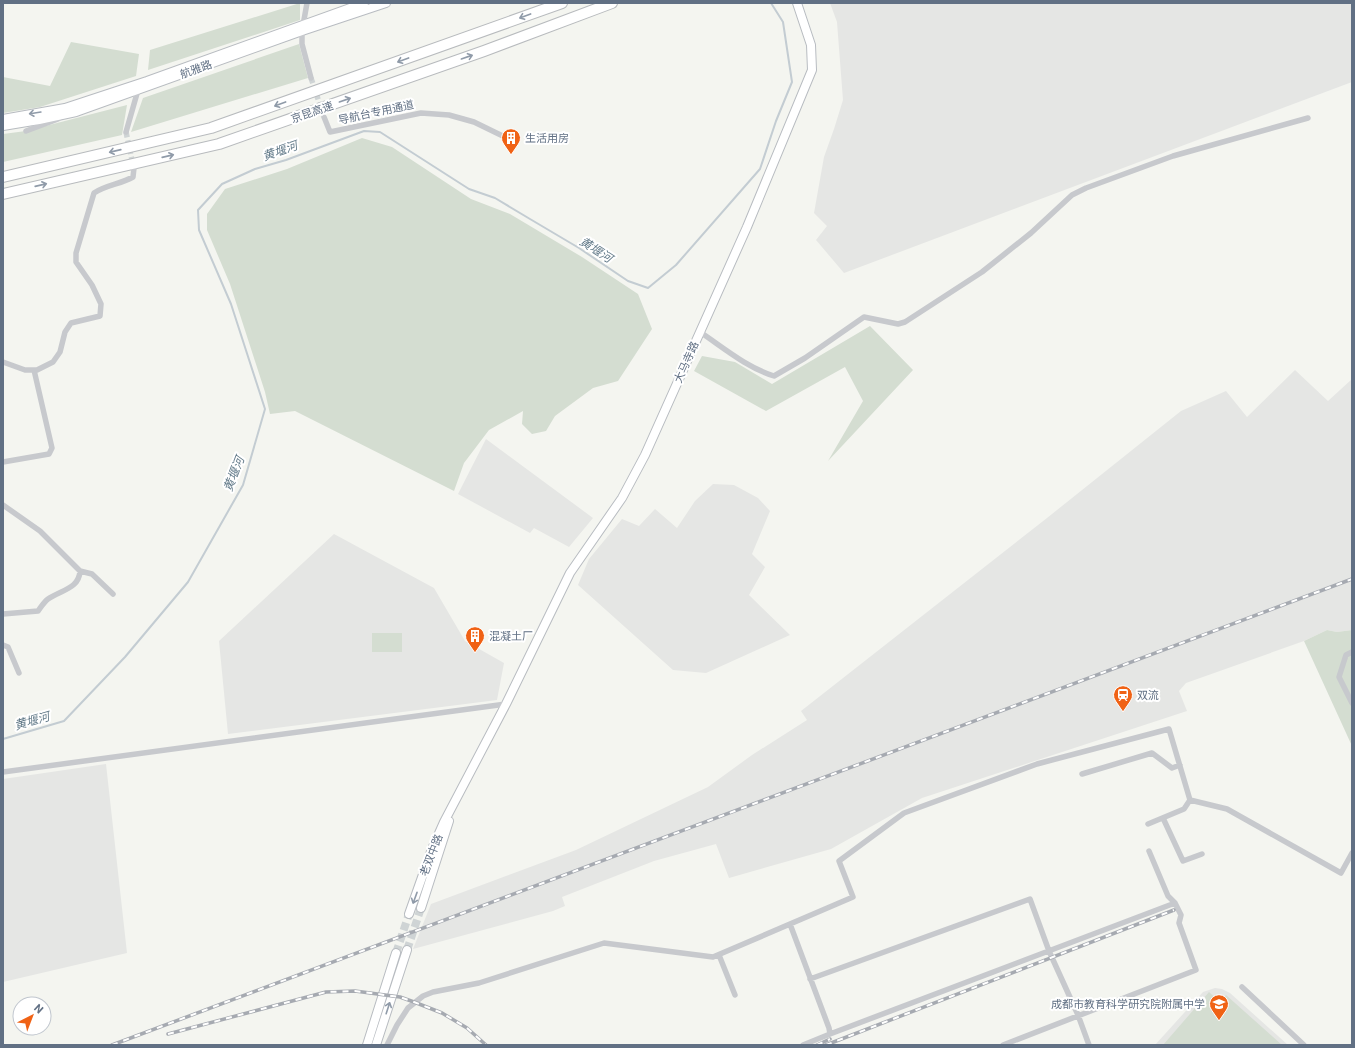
<svg xmlns="http://www.w3.org/2000/svg" width="1355" height="1048" viewBox="0 0 1355 1048" font-family="Roboto,'Noto Sans SC',sans-serif">
<style>
.built{fill:#e5e6e4}
.green{fill:#d4ddd1}
.lines{fill:none;stroke-linecap:round;stroke-linejoin:round}
.stream{stroke:#c3ccd2;stroke-width:2}
.street-tunnel{stroke:#cfd4d5;stroke-width:5.5;stroke-dasharray:5.5 3;stroke-linecap:butt}
.secondary-tunnel{stroke:#cfd4d5;stroke-width:8;stroke-dasharray:8 4;stroke-linecap:butt}
.secondary-casing{stroke:#b8bcc1;stroke-width:10}
.highway-casing{stroke:#b8bbbe;stroke-width:12}
.street{stroke:#c7c9cd;stroke-width:5.5}
.secondary{stroke:#fff;stroke-width:8}
.highway{stroke:#fff;stroke-width:10}
.rail-casing{stroke:#a6aab1;stroke-width:3.5}
.rail{stroke:#fff;stroke-width:2;stroke-dasharray:6;stroke-linecap:butt}
.oneway{stroke:#909ba9}
.labels{text-anchor:middle;stroke-width:4;stroke-linejoin:round;paint-order:stroke}
.street-label{font-size:11px;fill:#617084;stroke:#fff}
.poi-label{font-size:11px;fill:#617084;stroke:#fff;text-anchor:start}
.water-label{font-size:12px;font-style:italic;fill:#627a89;stroke:#fff}
</style>
<rect width="100%" height="100%" fill="#f4f5f0"/>
<path class="built" d="M 830,3 L 1352,3 L 1352,82 L 844,273 L 816,240 L 827,226 L 814,213 L 824,157 L 834,129 L 843,100 L 837,22 Z
M 1295,370 L 1328,401 L 1352,379 L 1352,630 L 1337,632 L 1327,630 L 1304,641 L 1186,683 L 1179,691 L 1187,711 L 922,798 L 831,849 L 729,878 L 716,844 L 654,861 L 562,897 L 565,906 L 553,911 L 413,949 L 431,904 L 576,850 L 708,787 L 752,755 L 807,720 L 801,711 L 1047,518 L 1181,411 L 1226,391 L 1247,417 Z
M 486,439 L 593,518 L 569,547 L 534,528 L 530,533 L 458,494 Z
M 713,484 L 734,485 L 758,498 L 770,511 L 752,554 L 765,567 L 749,595 L 790,635 L 706,673 L 673,670 L 578,585 L 589,559 L 622,519 L 639,526 L 655,509 L 677,528 L 695,501 Z
M 334,534 L 434,588 L 465,641 L 504,663 L 497,700 L 228,734 L 219,641 Z
M 106,764 L 127,953 L 3,982 L 3,779 Z
M 1215,988 L 1222,989 L 1230,993 L 1288,1045 L 1155,1045 L 1203,992 Z"/>
<path class="green" d="M 300,3 L 300,20 L 148,70 L 150,50 Z
M 71,42 L 139,54 L 136,76 L 40,107 L 3,113 L 3,77 L 50,86 Z
M 299,44 L 308,78 L 131,132 L 143,98 Z
M 127,105 L 122,135 L 3,162 L 3,134 L 26,131 Z
M 362,138 L 392,147 L 471,199 L 510,214 L 582,257 L 638,294 L 652,329 L 618,381 L 593,388 L 555,416 L 546,431 L 532,434 L 522,424 L 523,411 L 489,430 L 464,463 L 454,491 L 295,411 L 270,414 L 265,392 L 230,284 L 207,230 L 207,214 L 225,189 L 287,169 Z
M 870,326 L 913,370 L 828,461 L 863,401 L 845,367 L 766,411 L 694,371 L 702,356 L 735,362 L 772,384 Z
M 1327,630 L 1337,632 L 1352,630 L 1352,746 L 1304,641 Z
M 372,633 L 402,633 L 402,652 L 372,652 Z
M 1209,992 L 1220,1002 L 1226,995 L 1282,1045 L 1163,1045 Z"/>
<g class="lines">
<path class="stream" d="M 3,739 L 64,721 L 125,657 L 188,582 L 243,485 L 265,409 L 231,304 L 199,230 L 198,210 L 222,184 L 255,169 L 286,160 L 364,131 L 380,132 L 469,189 L 495,198 L 530,219 L 579,248 L 628,281 L 648,288 L 676,265 L 760,169 L 776,121 L 792,82 L 783,22 L 771,3"/>
<path class="street-tunnel" d="M 311,78 L 324,117
M 126,132 L 133,165"/>
<path class="secondary-tunnel" d="M 407,950 L 421,908
M 396,953 L 409,914"/>
<g class="secondary-casing">
<path id="secondary" d="M 3,119 L 65,108 L 147,81 L 364,3
M 3,126 L 39,120 L 76,112 L 302,31 L 386,3
M 421,908 L 449,821
M 409,914 L 432,849 L 444,822 L 506,704 L 570,573 L 622,498 L 645,455 L 747,227 L 812,70 L 811,45 L 797,3
M 367,1045 L 396,953
M 376,1045 L 407,950"/>
</g>
<g class="highway-casing">
<path id="highway" d="M 3,177 L 211,128 L 562,3
M 3,194 L 219,144 L 484,51 L 612,3"/>
</g>
<path class="street" d="M 307,3 L 302,31 L 302,44 L 311,78
M 324,117 L 330,132 L 421,113 L 449,115 L 474,122 L 509,139
M 26,131 L 58,119
M 126,132 L 138,90 L 135,91
M 700,332 C 724,348 746,367 774,376 L 805,358 L 864,317 L 898,324 L 905,322 L 982,272 L 1031,233 L 1072,195 L 1086,188 L 1173,156 L 1308,118
M 3,362 L 25,370 L 37,370 L 53,362 L 60,352 L 65,332 L 71,323 L 100,316 L 101,304 L 92,285 L 76,262 L 76,253 L 94,193 C 106,185 121,184 133,177 L 134,168
M 3,462 L 49,454 L 52,448 L 34,370
M 3,505 L 40,531 L 80,571 L 92,574 L 113,594
M 3,614 L 38,611 C 41,607 44,602 48,599 C 61,590 79,589 80,571
M 3,645 L 8,647 L 19,673
M 1352,652 L 1346,655 L 1339,677 L 1352,703
M 3,772 L 506,704
M 1082,774 L 1152,753 L 1172,768 L 1180,765
M 1163,818 L 1183,861 L 1202,854
M 1148,824 L 1184,809 L 1190,800
M 790,924 L 829,1028 L 830,1034 L 803,1045
M 719,955 L 735,995
M 810,979 L 1030,899 L 1049,951 L 1078,1015 L 1089,1045
M 1242,987 L 1304,1045
M 830,1034 L 1175,903
M 387,1045 L 397,1025 L 408,1008 L 423,996 L 433,992 L 479,983 L 604,943 L 713,957 L 853,897 L 839,861 L 904,813 L 1037,764 L 1169,729 L 1190,800 L 1227,809 L 1341,873 L 1352,853
M 1003,1045 L 1196,970 L 1179,923 L 1181,915 L 1175,903 L 1168,896 L 1149,851"/>
<use href="#secondary" class="secondary"/>
<use href="#highway" class="highway"/>
<g class="rail-casing">
<path id="rail" d="M 168,1034 L 326,992 L 355,991 L 400,997 L 414,1002 L 442,1013 L 467,1028 L 486,1045
M 112,1045 L 1352,579
M 817,1045 L 830,1039
M 826,1045 L 1174,910"/>
</g>
<use href="#rail" class="rail"/>
</g>
<defs><path id="oneway-shaft" d="M-6 0H5M1.5-3L5.5 0L1.5 3" fill="none" stroke-width="1.6" stroke-linecap="round" stroke-linejoin="round"/></defs>
<g class="oneway">
<use href="#oneway-shaft" transform="translate(525 16) rotate(160)"/>
<use href="#oneway-shaft" transform="translate(467 57) rotate(-19)"/>
<use href="#oneway-shaft" transform="translate(403 60) rotate(160)"/>
<use href="#oneway-shaft" transform="translate(345 100) rotate(-19)"/>
<use href="#oneway-shaft" transform="translate(280 104) rotate(160)"/>
<use href="#oneway-shaft" transform="translate(35 113) rotate(171)"/>
<use href="#oneway-shaft" transform="translate(115 151) rotate(167)"/>
<use href="#oneway-shaft" transform="translate(168 156) rotate(-13)"/>
<use href="#oneway-shaft" transform="translate(41 185) rotate(-13)"/>
<use href="#oneway-shaft" transform="translate(415 898) rotate(110)"/>
<use href="#oneway-shaft" transform="translate(388 1008) rotate(-72)"/>
</g>
<defs>
<g id="building-pin" transform="scale(1)"><path d="M0 17L-7.5 6A9.5 9.5 0 1 1 7.5 6Z" fill="#f06215" stroke="#fff"/><path d="M-4-6H4V6H1V3H-1V6H-4ZM-2.5-4.3h1.7v1.8h-1.7ZM.8-4.3h1.7v1.8H.8ZM-2.5-1h1.7V.8h-1.7ZM.8-1h1.7V.8H.8Z" fill="#fff"/></g>
<g id="station-pin" transform="scale(1)"><path d="M0 17L-7.5 6A9.5 9.5 0 1 1 7.5 6Z" fill="#f06215" stroke="#fff"/><path d="M-3-6H3Q5-6 5-4V2Q5 4 3 4L4.5 6H3L1.5 4h-3L-3 6H-4.5L-3 4Q-5 4-5 2V-4Q-5-6-3-6ZM-3.5-4v3h7v-3ZM-3.5 1v1.5H-2V1ZM2 1v1.5H3.5V1Z" fill="#fff"/></g>
<g id="school-pin" transform="scale(1)"><path d="M0 17L-7.5 6A9.5 9.5 0 1 1 7.5 6Z" fill="#f06215" stroke="#fff"/><path d="M0-5L7-2L0 1L-7-2ZM-4 1L0 2.5L4 1V4Q0 6-4 4Z" fill="#fff"/></g>
</defs>
<g fill-rule="evenodd">
<use href="#building-pin" x="511" y="138"/>
<use href="#building-pin" x="475" y="636"/>
<use href="#station-pin" x="1123" y="695"/>
<use href="#school-pin" x="1219" y="1004"/>
</g>
<g class="labels">
<g class="street-label">
<text transform="translate(196 69) rotate(-20)" y="4">航雅路</text>
<text transform="translate(312 112) rotate(-19)" y="4">京昆高速</text>
<text transform="translate(376 112) rotate(-12)" y="4">导航台专用通道</text>
<text transform="translate(686 362) rotate(-66)" y="4">大马寺路</text>
<text transform="translate(431 855) rotate(-69)" y="4">老双中路</text>
</g>
<g class="poi-label">
<text x="525" y="142">生活用房</text>
<text x="489" y="640">混凝土厂</text>
<text x="1137" y="699">双流</text>
<text x="1205" y="1008" text-anchor="end">成都市教育科学研究院附属中学</text>
</g>
<g class="water-label">
<text transform="translate(280 151) rotate(-19)" y="4">黄堰河</text>
<text transform="translate(596 250) rotate(33)" y="4">黄堰河</text>
<text transform="translate(234 474) rotate(-69)" y="4">黄堰河</text>
<text transform="translate(32 721) rotate(-16)" y="4">黄堰河</text>
</g>
</g>
<rect width="1355" height="1048" fill="none" stroke="#617084" stroke-width="8"/>
<g transform="translate(32 1016) rotate(42)"><circle r="19" fill="#ffffff" stroke="#c0c6ce"/>
<path d="M0-3L7 15L0 10L-7 15Z" fill="#f06215"/>
<text y="-6" font-size="11" font-weight="bold" text-anchor="middle" fill="#617084">N</text>
</g>
</svg>
